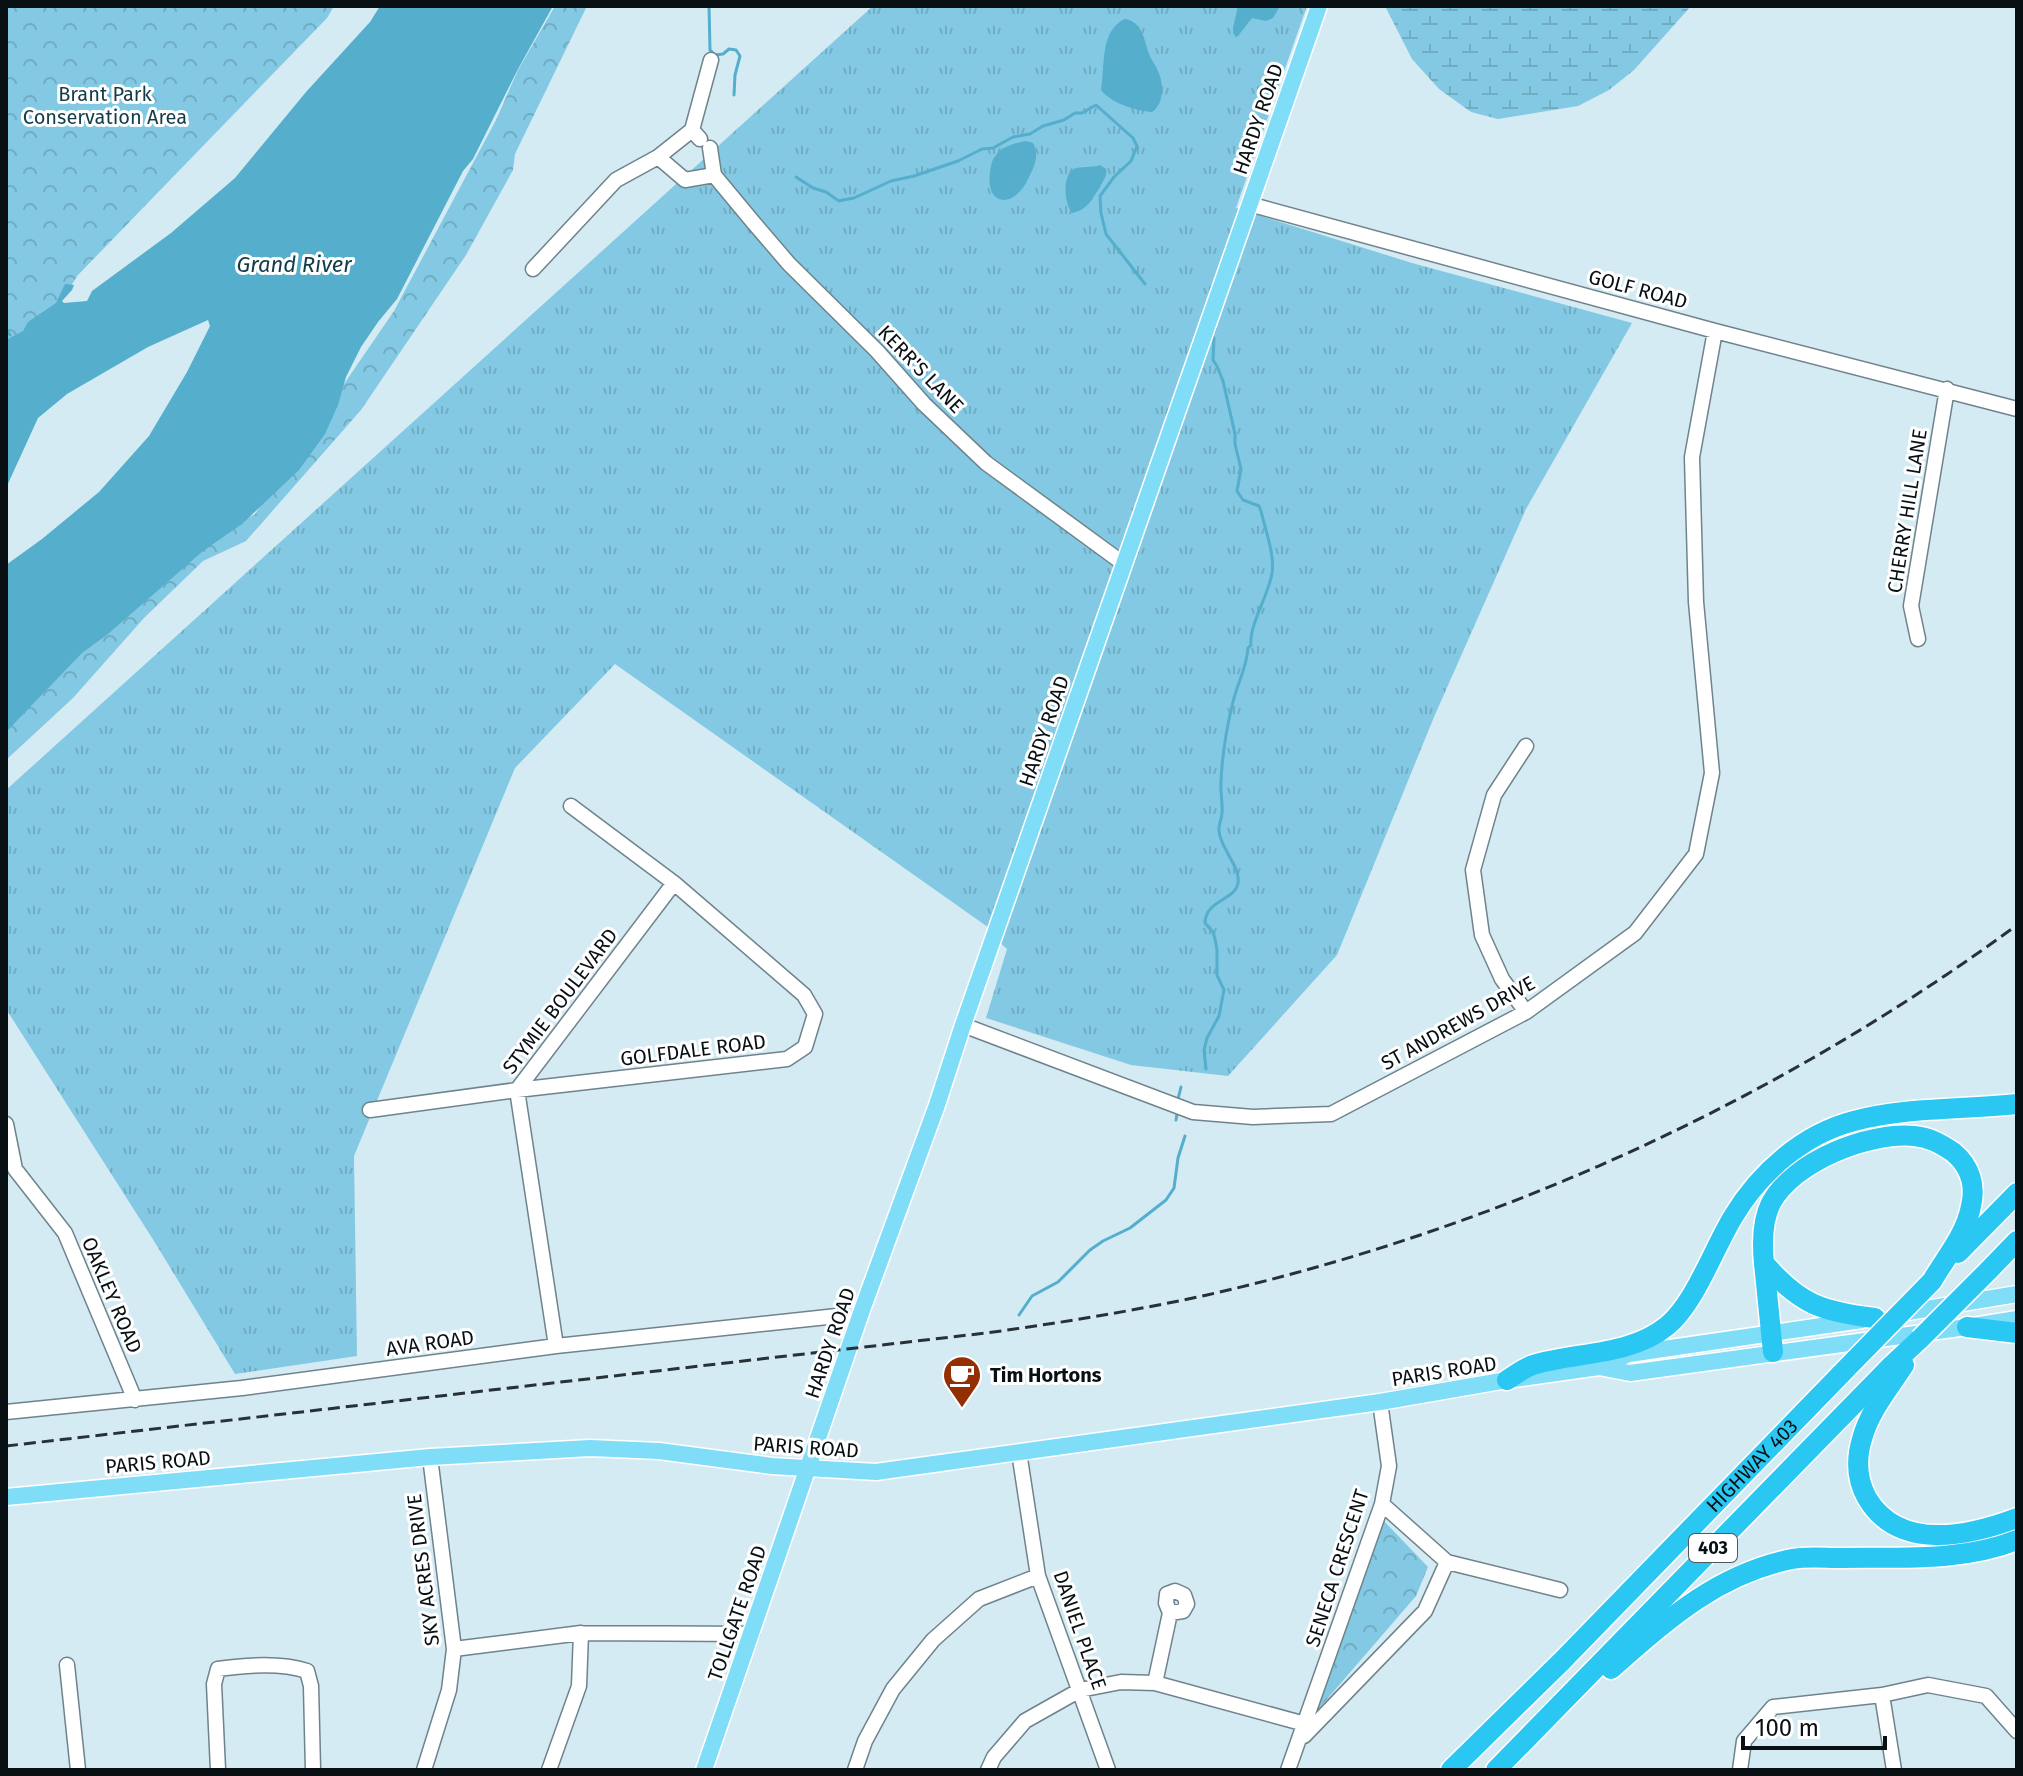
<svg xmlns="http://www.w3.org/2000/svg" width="2023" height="1776" viewBox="0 0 2023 1776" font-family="'Fira Sans',sans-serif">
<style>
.grass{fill:url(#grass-tufts)}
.forest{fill:url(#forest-crowns)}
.wetland{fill:url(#wetland-marsh)}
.water{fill:#54aecc}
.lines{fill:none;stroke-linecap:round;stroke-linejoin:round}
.stream{stroke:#54aecc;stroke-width:3}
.minor-casing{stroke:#6f838b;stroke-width:17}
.major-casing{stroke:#fff;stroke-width:19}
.highway-casing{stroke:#fff;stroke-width:23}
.minor{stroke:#fff;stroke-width:14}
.major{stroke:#7fddf8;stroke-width:16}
.highway{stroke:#2ac7f3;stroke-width:20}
.rail{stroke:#283236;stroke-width:3;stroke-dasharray:12 6;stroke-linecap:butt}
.highway-bridge-casing{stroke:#fff;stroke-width:23;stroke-linecap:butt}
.highway-bridge{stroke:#2ac7f3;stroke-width:20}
.labels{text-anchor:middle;stroke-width:6;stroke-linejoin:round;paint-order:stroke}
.shield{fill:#fff;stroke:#52585a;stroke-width:2}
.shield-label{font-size:18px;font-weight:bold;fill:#081013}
.park-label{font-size:20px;fill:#133c49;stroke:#fff}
.street-label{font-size:20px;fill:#081013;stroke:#fff}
.poi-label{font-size:20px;font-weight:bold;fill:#081013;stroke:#fff;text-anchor:start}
.water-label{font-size:22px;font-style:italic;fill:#133c49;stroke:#fff}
</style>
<defs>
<pattern id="grass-tufts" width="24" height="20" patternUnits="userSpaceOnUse" patternTransform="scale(2)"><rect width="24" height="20" fill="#83c9e3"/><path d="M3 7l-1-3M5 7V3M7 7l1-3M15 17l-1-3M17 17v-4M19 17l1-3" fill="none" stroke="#70acc2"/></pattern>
<pattern id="forest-crowns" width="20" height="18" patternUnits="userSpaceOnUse" patternTransform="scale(2)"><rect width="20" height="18" fill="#83c9e3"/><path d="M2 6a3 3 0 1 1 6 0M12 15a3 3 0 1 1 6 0" fill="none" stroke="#70acc2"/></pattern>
<pattern id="wetland-marsh" width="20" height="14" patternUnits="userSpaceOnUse" patternTransform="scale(2)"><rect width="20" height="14" fill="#83c9e3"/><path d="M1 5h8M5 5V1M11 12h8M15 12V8" fill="none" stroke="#70acc2"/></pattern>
</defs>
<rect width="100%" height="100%" fill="#d4ebf4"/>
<path class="grass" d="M 873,6 L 1307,6 L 1236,208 L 1412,263 L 1632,323 L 1526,509 L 1434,717 L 1337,955 L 1228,1076 L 1131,1065 L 986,1018 L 1007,949 L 990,934 L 992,930 L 615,664 L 515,768 L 354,1156 L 357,1356 L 235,1374 L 154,1241 L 6,1009 L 6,790 Z"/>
<path class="forest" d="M 6,6 L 334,6 L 327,18 L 78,275 L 6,387 Z
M 555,6 L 587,6 L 515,154 L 513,170 L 466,255 L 361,410 L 246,541 L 203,561 L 144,618 L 73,698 L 6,760 L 6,721 L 152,586 L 215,536 L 255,514 L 394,311 L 496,120 L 518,70 Z
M 1384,1521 L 1428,1567 L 1416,1596 L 1315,1713 Z"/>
<path class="wetland" d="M 1385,6 L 1691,6 L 1634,70 L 1609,90 L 1578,106 L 1498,119 L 1471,112 L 1439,89 L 1412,59 Z"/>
<path class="water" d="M 380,6 L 553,6 L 518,69 L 473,159 L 463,171 L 397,299 L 378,322 L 361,347 L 346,377 L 338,405 L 325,434 L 299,470 L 242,524 L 203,551 L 108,634 L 82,653 L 6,732 L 6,565 L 42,539 L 99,492 L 149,436 L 187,372 L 210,326 L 208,320 L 148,347 L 67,394 L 38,418 L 6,488 L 6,340 L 23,331 L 28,322 L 56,303 L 65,284 L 74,285 L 72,290 L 62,301 L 64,303 L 87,301 L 92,291 L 171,233 L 235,178 L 306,92 L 370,22 Z
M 1238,6 L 1280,6 L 1273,18 L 1266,21 L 1252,18 L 1238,36 L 1235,37 L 1233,28 Z
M 1125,19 C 1143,22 1144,40 1149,54 C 1151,60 1156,65 1158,71 C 1164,84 1164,104 1152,112 C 1136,111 1111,103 1101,90 C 1105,65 1100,30 1125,19 Z
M 1026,141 L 1033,143 C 1040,156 1034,167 1028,179 C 1015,208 985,208 990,172 C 991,165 992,159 997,154 C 1003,146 1016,143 1026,141 Z
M 1100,165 L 1106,169 C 1107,177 1104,179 1100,187 C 1092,199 1088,210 1072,213 C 1065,205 1061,176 1074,169 C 1080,166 1092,168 1100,165 Z"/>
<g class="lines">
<path class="stream" d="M 709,6 L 710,50 L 715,55 L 723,54 L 729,49 L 736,50 L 740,56 L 735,75 L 734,95
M 796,177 L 813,188 L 826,192 L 839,201 L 843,200 L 854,198 L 891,181 L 914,176 L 958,161 L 982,149 L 993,148 L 1013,137 L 1030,134 L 1043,126 L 1064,120 L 1075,113 L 1082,113 L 1096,105 L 1133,138 L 1137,146 L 1131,161 L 1114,177 L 1100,196 L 1101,213 L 1106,234 L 1145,284
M 6,329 L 10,335
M 1206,1069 L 1204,1050 L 1207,1038 L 1219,1016 L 1224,990 L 1217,975 L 1217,950 L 1215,939 L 1213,932 L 1205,923 C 1206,899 1235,901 1238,883 C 1241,867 1220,848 1219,831 C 1218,825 1222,819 1222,813 C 1223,803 1220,792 1221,782 C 1222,757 1227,726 1233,702 C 1237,684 1247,667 1248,648 L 1251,645 C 1249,624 1269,595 1272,573 C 1275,555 1265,529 1261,511 L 1259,506 L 1243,500 L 1237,491 L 1241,469 L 1235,444 L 1235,434 L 1223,381 L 1217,366 L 1213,360 L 1214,338 L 1211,335
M 1178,1099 L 1181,1087
M 1176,1120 L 1177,1114
M 1019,1315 L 1032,1296 L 1058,1282 L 1090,1250 L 1103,1241 L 1130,1228 L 1166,1200 L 1174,1188 L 1178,1158 L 1185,1136"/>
<g class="minor-casing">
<path id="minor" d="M 700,139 L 692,130 L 711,60
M 710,148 L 714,175 L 753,222 L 789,264 L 877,351 L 924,404 L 986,463 L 1124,564
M 658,157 L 685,180 L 714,175
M 1249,204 L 1715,331 L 2017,409
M 533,269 L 616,180 L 658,157 L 692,130
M 1918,639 L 1911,606 L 1947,389
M 1526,1012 L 1502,979 L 1482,935 L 1473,870 L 1494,795 L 1526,746
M 963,1025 L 1193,1112 L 1253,1117 L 1331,1114 L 1526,1012 L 1635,933 L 1696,854 L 1712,773 L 1696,602 L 1692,457 L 1715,331
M 370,1110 L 517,1090 L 787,1059 L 805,1047 L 815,1014 L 804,995 L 674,883 L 571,806
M 6,1124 L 15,1169 L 65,1233 L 135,1400
M 556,1346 L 517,1090 L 674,883
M 6,1412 L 242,1388 L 556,1346 L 837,1316 L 858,1324
M 1019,1452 L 1038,1576 L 1108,1770
M 1382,1504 L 1447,1562 L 1560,1590
M 454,1649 L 581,1633 L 752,1634
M 67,1665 L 78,1770
M 1155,1683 L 1170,1613 L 1166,1603 L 1167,1594 L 1175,1591 L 1184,1595 L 1187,1604 L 1183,1611 L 1170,1613
M 1882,1695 L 1894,1770
M 1304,1736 L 1425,1611 L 1447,1562
M 218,1770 L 214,1684 L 218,1669 C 246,1665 280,1662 307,1671 L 311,1686 L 313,1770
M 424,1770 L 449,1690 L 454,1649 L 430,1457
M 549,1770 L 579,1686 L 581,1633
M 855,1770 L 865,1741 L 893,1689 L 933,1640 L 979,1599 L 1038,1576
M 988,1770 L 994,1757 L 1025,1721 L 1080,1690 L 1121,1682 L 1155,1683 L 1305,1724
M 1288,1770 L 1382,1504 L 1389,1466 L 1380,1402
M 1740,1770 L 1744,1741 L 1773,1707 L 1882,1695 L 1928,1685 L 1986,1696 L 2017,1731"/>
</g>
<g class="major-casing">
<path id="major" d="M 1896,1314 L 2017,1294
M 1599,1367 L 1630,1373 L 1967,1327 L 2017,1319
M 6,1497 L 430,1457 L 590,1448 L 659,1451 L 772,1466 L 876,1472 L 1380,1402 L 1507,1380 L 1599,1367 L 1629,1354 L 1862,1320
M 704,1770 L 862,1310 L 937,1105 L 963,1025 L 1319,6"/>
</g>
<g class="highway-casing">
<g id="highway">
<path d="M 1958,1253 L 2017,1193"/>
<path d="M 1764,1263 L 1773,1352"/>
<path d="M 1988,1271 L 2017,1241"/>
<path d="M 1875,1318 C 1822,1312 1799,1304 1764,1263 C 1762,1243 1762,1221 1771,1203 C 1794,1161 1868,1132 1914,1136 C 1929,1137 1941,1144 1953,1152 C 1970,1166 1976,1185 1971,1206 C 1966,1234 1946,1257 1932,1281"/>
<path d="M 1967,1327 L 2017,1333"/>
<path d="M 1904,1365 C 1889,1388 1869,1412 1862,1439 C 1856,1459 1857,1480 1867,1498 C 1899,1552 1969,1536 2017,1518"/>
<path d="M 1507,1380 C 1515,1375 1524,1368 1533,1365 C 1577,1352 1630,1356 1667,1326 C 1695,1303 1713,1250 1733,1217 C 1759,1173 1803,1134 1854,1121 C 1906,1107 1963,1110 2017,1104"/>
<path d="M 1611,1669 C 1667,1620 1717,1574 1792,1559 C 1807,1556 1825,1558 1841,1558 C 1899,1557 1962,1562 2017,1540"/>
<path id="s1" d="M 1451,1770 L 1562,1661 L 1841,1374"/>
<path d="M 1496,1770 L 1892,1365 L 1920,1339"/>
</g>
</g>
<use href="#minor" class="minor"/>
<use href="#major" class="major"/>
<use href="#highway" class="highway"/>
<path class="rail" d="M 6,1446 L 986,1333 C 1060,1323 1133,1311 1207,1295 C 1498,1229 1776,1102 2017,925"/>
<g class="highway-bridge-casing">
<path id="highway-bridge" d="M 1920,1339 L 1988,1271
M 1841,1374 L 1932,1281"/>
</g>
<use href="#highway-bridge" class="highway-bridge"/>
</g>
<defs>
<g id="cafe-pin" transform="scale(2)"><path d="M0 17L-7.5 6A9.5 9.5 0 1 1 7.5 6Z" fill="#942e03" stroke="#fff"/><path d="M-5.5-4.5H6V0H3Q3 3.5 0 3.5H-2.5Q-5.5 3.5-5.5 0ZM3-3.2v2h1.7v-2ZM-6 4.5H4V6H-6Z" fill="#fff"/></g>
</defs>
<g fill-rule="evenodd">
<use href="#cafe-pin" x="962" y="1375"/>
</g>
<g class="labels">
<rect class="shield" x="1689" y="1534" width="48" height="28" rx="6"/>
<g class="shield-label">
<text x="1713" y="1554">403</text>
</g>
<g class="park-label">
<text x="105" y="101">Brant Park<tspan x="105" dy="23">Conservation Area</tspan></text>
</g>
<g class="street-label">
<text transform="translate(1258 119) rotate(-71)" y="7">HARDY ROAD</text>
<text transform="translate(1638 289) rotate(15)" y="7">GOLF ROAD</text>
<text transform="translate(921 369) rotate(46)" y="7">KERR'S LANE</text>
<text transform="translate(1907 511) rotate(-81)" y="7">CHERRY HILL LANE</text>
<text transform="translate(1044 731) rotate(-71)" y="7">HARDY ROAD</text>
<text transform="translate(560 1001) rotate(-53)" y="7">STYMIE BOULEVARD</text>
<text transform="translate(1458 1023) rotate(-29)" y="7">ST ANDREWS DRIVE</text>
<text transform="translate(693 1050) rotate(-7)" y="7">GOLFDALE ROAD</text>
<text transform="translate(112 1295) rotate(67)" y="7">OAKLEY ROAD</text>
<text transform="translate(430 1343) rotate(-8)" y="7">AVA ROAD</text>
<text transform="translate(830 1343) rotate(-71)" y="7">HARDY ROAD</text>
<text transform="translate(1444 1371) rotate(-9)" y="7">PARIS ROAD</text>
<text transform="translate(806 1447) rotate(4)" y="7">PARIS ROAD</text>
<text transform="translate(158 1462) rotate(-5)" y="7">PARIS ROAD</text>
<text dy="7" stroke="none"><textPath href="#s1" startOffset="428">HIGHWAY 403</textPath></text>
<text transform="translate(1337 1568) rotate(-72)" y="7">SENECA CRESCENT</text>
<text transform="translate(423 1570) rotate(-97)" y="7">SKY ACRES DRIVE</text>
<text transform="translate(737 1613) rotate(-71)" y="7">TOLLGATE ROAD</text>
<text transform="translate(1080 1630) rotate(71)" y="7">DANIEL PLACE</text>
</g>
<g class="poi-label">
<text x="990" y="1382">Tim Hortons</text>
</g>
<g class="water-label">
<text x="294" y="272">Grand River</text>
</g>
</g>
<rect width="2023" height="1776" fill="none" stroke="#081013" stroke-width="16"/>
<path d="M1743 1736v12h142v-12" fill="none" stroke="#081013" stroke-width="4"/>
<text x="1755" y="1736" font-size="24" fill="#081013" stroke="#ffffff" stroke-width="6" paint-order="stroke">100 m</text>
</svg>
